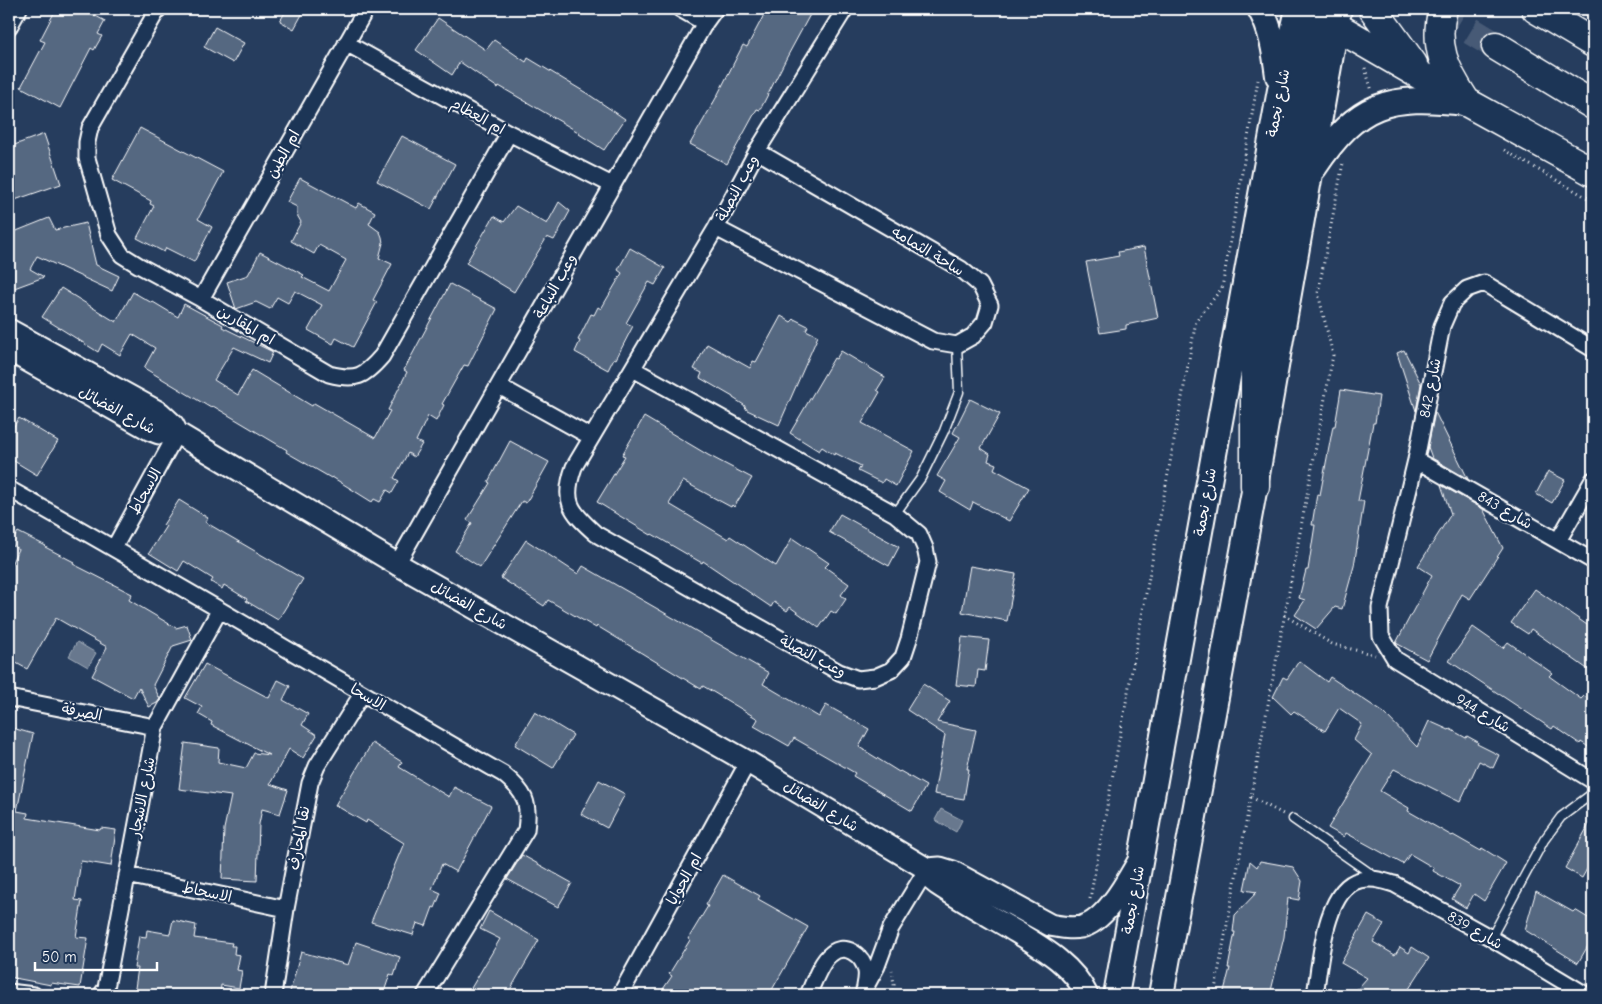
<svg xmlns="http://www.w3.org/2000/svg" width="1602" height="1004" viewBox="0 0 1602 1004" font-family="'Comic Neue','Playpen Sans Arabic',sans-serif">
<style>
.water{fill:#67788e;stroke:#a4aebb}
.building{fill:#556781;stroke:#fff}
.lines{fill:none;stroke-linecap:round;stroke-linejoin:round}
.highway-tunnel{stroke:#475a76;stroke-width:28;stroke-dasharray:28 14;stroke-linecap:butt}
.lane-casing{stroke:#fff;stroke-width:11}
.street-casing{stroke:#fff;stroke-width:19}
.secondary-casing{stroke:#fff;stroke-width:25}
.primary-casing{stroke:#fff;stroke-width:28}
.highway-casing{stroke:#fff;stroke-width:31}
.path{stroke:#fff;stroke-width:3;stroke-dasharray:1 4;stroke-linecap:butt}
.lane{stroke:#1d3557;stroke-width:8}
.street{stroke:#1d3557;stroke-width:15}
.secondary{stroke:#1d3557;stroke-width:21}
.primary{stroke:#1d3557;stroke-width:24}
.highway{stroke:#1d3557;stroke-width:28}
.labels{text-anchor:middle;stroke-width:4.5;stroke-linejoin:round;paint-order:stroke}
.street-label{font-size:15px;fill:#fff;stroke:#1d3557}
</style>
<rect width="100%" height="100%" fill="#263d5e"/>
<filter id="ink" filterUnits="userSpaceOnUse"><feTurbulence type="fractalNoise" baseFrequency=".02" numOctaves="2"/><feDisplacementMap in="SourceGraphic" scale="10" xChannelSelector="R" yChannelSelector="G"/><feConvolveMatrix kernelMatrix="1 2 1 2 8 2 1 2 1" color-interpolation-filters="sRGB"/></filter>
<g filter="url(#ink)">
<path class="water" d="M 77,642 L 96,653 L 88,667 L 69,656 Z
M 941,809 L 962,820 L 956,832 L 935,820 Z"/>
<path class="building" d="M 56,9 L 83,9 L 105,21 L 98,34 L 102,36 L 94,50 L 91,48 L 60,108 L 21,87 L 45,42 L 40,40 Z
M 287,9 L 305,9 L 294,29 L 280,21 Z
M 767,9 L 813,9 L 787,57 L 760,110 L 757,109 L 727,164 L 690,144 L 716,98 L 743,45 L 747,47 Z
M 438,18 L 486,50 L 494,40 L 526,62 L 528,58 L 588,94 L 625,119 L 604,150 L 579,134 L 580,133 L 499,86 L 498,88 L 460,62 L 452,75 L 416,50 Z
M 215,27 L 244,43 L 233,63 L 204,47 Z
M 140,128 L 223,172 L 198,219 L 212,227 L 194,262 L 166,248 L 164,252 L 137,238 L 154,206 L 150,204 L 151,201 L 112,180 Z
M 44,134 L 61,184 L 9,202 L 9,147 Z
M 402,136 L 455,164 L 431,209 L 377,181 Z
M 300,178 L 356,208 L 359,203 L 375,212 L 369,224 L 380,232 L 382,237 L 383,243 L 379,258 L 392,264 L 373,300 L 377,302 L 353,347 L 336,338 L 333,344 L 308,330 L 322,305 L 295,291 L 288,303 L 277,297 L 270,309 L 256,302 L 236,309 L 227,282 L 248,275 L 260,252 L 304,275 L 302,277 L 329,291 L 346,260 L 319,245 L 314,254 L 291,241 L 301,222 L 297,215 L 297,207 L 287,202 Z
M 559,202 L 570,211 L 554,240 L 547,237 L 514,292 L 466,263 L 494,216 L 504,222 L 516,206 L 547,224 Z
M 49,218 L 55,230 L 86,223 L 96,265 L 119,276 L 112,291 L 37,256 L 30,269 L 44,277 L 9,290 L 9,234 Z
M 1144,247 L 1158,318 L 1126,325 L 1126,329 L 1100,333 L 1086,262 L 1119,256 L 1118,252 Z
M 630,248 L 665,268 L 655,285 L 649,282 L 626,323 L 633,326 L 616,359 L 614,358 L 608,370 L 575,352 L 580,341 L 578,340 L 591,314 L 594,315 L 598,307 L 601,309 L 622,273 L 618,270 Z
M 450,284 L 497,309 L 468,366 L 464,365 L 442,404 L 444,405 L 436,421 L 428,416 L 416,441 L 422,444 L 414,457 L 408,453 L 394,478 L 399,481 L 392,493 L 387,490 L 380,502 L 374,499 L 372,502 L 332,477 L 331,478 L 286,452 L 287,450 L 213,406 L 211,408 L 144,368 L 155,348 L 132,334 L 120,355 L 102,344 L 98,352 L 42,317 L 61,288 L 116,322 L 133,292 L 152,303 L 153,302 L 178,317 L 184,304 L 223,325 L 222,327 L 273,352 L 268,363 L 234,347 L 214,380 L 238,395 L 252,370 L 312,406 L 314,403 L 375,438 L 390,411 L 388,410 L 407,372 L 404,370 Z
M 781,316 L 791,322 L 794,319 L 808,326 L 806,330 L 818,336 L 779,425 L 747,410 L 744,405 L 733,398 L 733,397 L 700,378 L 702,373 L 694,369 L 707,344 L 750,368 L 753,361 L 756,362 Z
M 1404,350 L 1421,384 L 1416,411 L 1397,353 Z
M 841,351 L 885,377 L 877,390 L 880,392 L 862,423 L 914,451 L 896,486 L 884,479 L 882,483 L 858,471 L 861,466 L 835,453 L 834,455 L 822,447 L 819,451 L 790,433 L 834,358 L 836,359 Z
M 1341,390 L 1379,396 L 1375,423 L 1373,423 L 1358,501 L 1364,501 L 1354,566 L 1342,609 L 1335,607 L 1316,629 L 1295,615 L 1305,600 L 1299,598 L 1306,570 L 1308,570 L 1315,525 L 1312,525 L 1317,494 L 1320,495 L 1333,426 L 1335,426 Z
M 970,399 L 1000,414 L 981,448 L 990,454 L 988,461 L 996,464 L 994,469 L 1029,488 L 1009,521 L 973,502 L 970,510 L 940,492 L 946,481 L 937,476 L 960,437 L 953,433 Z
M 1435,412 L 1468,479 L 1432,458 L 1428,447 Z
M 644,417 L 708,455 L 752,478 L 734,507 L 732,505 L 731,507 L 683,481 L 669,504 L 728,539 L 730,536 L 776,566 L 792,538 L 829,563 L 825,567 L 849,584 L 841,595 L 846,599 L 836,614 L 831,611 L 819,628 L 790,607 L 787,611 L 774,602 L 771,607 L 703,561 L 702,563 L 652,534 L 651,535 L 597,502 L 625,456 L 622,455 Z
M 19,418 L 58,441 L 37,475 L 9,458 L 9,434 Z
M 510,441 L 549,462 L 526,503 L 522,501 L 480,567 L 455,551 L 472,523 L 467,520 L 490,483 L 488,482 Z
M 1548,471 L 1565,480 L 1552,503 L 1536,494 Z
M 1441,485 L 1483,509 L 1503,548 L 1470,599 L 1462,594 L 1427,660 L 1396,643 L 1432,575 L 1418,566 L 1451,514 Z
M 179,500 L 208,518 L 205,522 L 303,579 L 278,620 L 246,601 L 247,599 L 224,585 L 222,589 L 211,582 L 213,579 L 184,561 L 178,571 L 149,553 L 166,526 L 163,525 Z
M 840,514 L 899,547 L 889,566 L 829,532 Z
M 18,532 L 46,546 L 45,547 L 74,562 L 73,564 L 132,594 L 129,600 L 176,628 L 187,625 L 192,640 L 173,646 L 153,685 L 160,699 L 157,703 L 149,707 L 139,687 L 133,698 L 92,676 L 107,647 L 56,618 L 27,669 L 9,659 L 9,569 L 18,549 L 10,544 Z
M 526,540 L 578,574 L 583,566 L 769,673 L 763,684 L 819,717 L 826,705 L 869,729 L 859,747 L 899,772 L 900,771 L 926,786 L 912,811 L 853,776 L 855,773 L 794,738 L 789,746 L 754,726 L 758,719 L 703,686 L 701,689 L 597,626 L 596,628 L 548,600 L 544,606 L 501,578 Z
M 970,566 L 1016,574 L 1007,621 L 962,612 Z
M 1535,589 L 1593,629 L 1593,673 L 1531,629 L 1528,634 L 1511,623 Z
M 1473,627 L 1503,648 L 1508,642 L 1552,673 L 1549,676 L 1581,699 L 1584,696 L 1593,702 L 1593,750 L 1581,742 L 1580,744 L 1554,726 L 1552,729 L 1449,661 Z
M 962,637 L 989,640 L 985,671 L 978,670 L 976,687 L 956,685 Z
M 1299,661 L 1327,682 L 1330,677 L 1384,713 L 1417,747 L 1429,721 L 1449,730 L 1450,729 L 1466,738 L 1467,736 L 1478,742 L 1477,744 L 1499,755 L 1493,768 L 1479,761 L 1460,802 L 1394,769 L 1380,791 L 1409,808 L 1408,811 L 1452,836 L 1453,835 L 1481,851 L 1482,848 L 1506,863 L 1484,901 L 1474,894 L 1466,908 L 1452,899 L 1460,886 L 1433,871 L 1434,868 L 1410,854 L 1403,864 L 1346,833 L 1344,837 L 1328,828 L 1372,755 L 1354,740 L 1362,724 L 1339,708 L 1325,731 L 1294,711 L 1291,714 L 1273,697 L 1283,677 L 1287,679 Z
M 205,664 L 269,698 L 278,680 L 290,686 L 283,700 L 308,714 L 302,725 L 317,735 L 303,758 L 289,749 L 270,784 L 288,790 L 280,814 L 262,809 L 259,824 L 257,881 L 222,879 L 224,829 L 231,796 L 179,789 L 185,743 L 219,748 L 218,762 L 246,768 L 254,753 L 269,755 L 211,725 L 212,722 L 198,714 L 202,707 L 185,698 Z
M 923,684 L 950,701 L 937,722 L 976,730 L 967,769 L 969,769 L 964,799 L 934,794 L 945,735 L 907,710 Z
M 535,712 L 573,735 L 553,768 L 515,745 Z
M 9,727 L 33,734 L 17,811 L 28,813 L 27,818 L 100,830 L 101,828 L 116,830 L 111,866 L 81,861 L 75,900 L 82,901 L 76,937 L 88,938 L 80,987 L 51,983 L 51,985 L 9,977 Z
M 372,743 L 402,762 L 399,767 L 449,797 L 454,787 L 491,806 L 456,872 L 442,864 L 432,889 L 441,893 L 435,908 L 433,907 L 426,926 L 417,923 L 413,935 L 371,922 L 404,843 L 367,820 L 366,823 L 335,805 Z
M 599,780 L 625,794 L 607,828 L 581,814 Z
M 1593,817 L 1593,858 L 1582,878 L 1565,868 Z
M 522,855 L 572,883 L 558,907 L 507,879 Z
M 1250,861 L 1257,867 L 1260,861 L 1293,867 L 1302,881 L 1299,900 L 1288,898 L 1284,937 L 1270,995 L 1223,995 L 1230,968 L 1228,968 L 1235,932 L 1233,932 L 1235,915 L 1257,892 L 1244,890 Z
M 723,875 L 760,896 L 758,899 L 808,927 L 769,995 L 659,995 L 672,976 L 669,974 L 690,940 L 688,939 L 708,906 L 706,905 Z
M 1536,891 L 1573,912 L 1575,910 L 1593,921 L 1593,937 L 1578,963 L 1525,930 Z
M 489,911 L 539,940 L 507,995 L 467,995 L 500,939 L 480,929 Z
M 1368,915 L 1384,924 L 1373,942 L 1395,955 L 1400,947 L 1409,953 L 1412,947 L 1429,958 L 1405,995 L 1352,995 L 1367,978 L 1341,963 Z
M 173,920 L 196,925 L 194,938 L 232,943 L 231,946 L 235,946 L 234,954 L 240,955 L 237,970 L 242,971 L 239,988 L 221,985 L 220,995 L 134,995 L 138,968 L 134,968 L 139,936 L 146,937 L 147,930 L 170,934 Z
M 356,942 L 400,957 L 394,976 L 390,974 L 383,995 L 346,995 L 330,990 L 329,995 L 289,995 L 301,952 L 348,965 Z"/>
<g class="lines">
<path class="highway-tunnel" d="M 1435,9 L 1496,46"/>
<g class="lane-casing">
<path id="lane" d="M 895,514 L 921,478 L 944,431 L 959,392 L 957,345
M 1293,819 L 1374,876
M 1491,938 L 1544,840 L 1561,817 L 1593,793"/>
</g>
<g class="street-casing">
<path id="street" d="M 158,9 L 90,128 L 87,142 L 87,158 L 109,235 L 122,255 L 138,265 L 201,299 L 329,374 C 356,381 364,377 382,356 L 509,133
M 680,9 L 705,23
M 9,27 L 19,9
M 346,43 L 509,133 L 612,185
M 716,228 L 933,341 L 957,345 L 973,336 L 985,322 L 990,305 L 980,285 L 961,269 L 757,151
M 201,299 L 366,9
M 1593,349 L 1484,283 L 1467,289 L 1452,303 L 1442,326 L 1416,460 L 1380,608 L 1381,636 L 1395,659 L 1593,781
M 633,369 L 895,514 L 919,534 L 925,548 L 928,562 L 909,639 L 903,657 L 891,670 L 875,677 L 858,679 L 839,672 L 596,534 C 570,511 562,501 574,467 L 716,228 L 757,151 L 845,9
M 499,386 L 591,437
M 1416,460 L 1593,561
M 9,489 C 175,582 338,680 503,774 C 525,792 530,802 526,830 L 425,995
M 1558,541 L 1593,480
M 114,548 L 177,433
M 397,564 L 705,23 L 715,9
M 9,698 L 155,727
M 127,875 L 286,909
M 864,990 L 877,966 L 891,928 L 927,869
M 9,992 L 34,995
M 101,995 L 106,988 L 155,727 L 219,611
M 273,995 L 286,909 L 310,783 L 317,766 L 362,694
M 620,995 L 748,762
M 808,995 C 813,984 821,961 831,954 C 845,942 863,955 866,971 C 867,976 866,981 865,986
M 1315,995 C 1320,966 1324,888 1360,880 C 1372,877 1383,881 1394,884 L 1491,938 L 1586,995"/>
</g>
<g class="secondary-casing">
<path id="secondary" d="M 9,330 L 160,413 L 173,425 L 177,433
M 9,350 L 151,430 L 159,433 L 177,433 L 397,564 L 748,762 L 927,869 L 932,880 L 937,884 C 961,900 986,914 1010,928 C 1039,946 1072,963 1087,995
M 927,869 L 940,868 L 953,872 L 1050,925 C 1061,927 1070,929 1081,927 C 1105,922 1126,883 1137,864"/>
</g>
<g class="primary-casing">
<path id="primary" d="M 1260,9 C 1272,30 1275,53 1278,76
M 1314,168 C 1359,101 1388,95 1466,103
M 1116,995 L 1280,90 L 1298,9
M 1161,995 L 1255,486 L 1339,9"/>
</g>
<g class="highway-casing">
<path id="highway" d="M 1306,9 L 1468,103 L 1593,172
M 1373,9 L 1413,64
M 1443,9 C 1433,45 1445,70 1465,100
M 1536,9 L 1593,43
M 1496,46 L 1593,105
M 1255,486 L 1255,362 L 1318,9"/>
</g>
<path class="path" d="M 1365,68 L 1372,91
M 1504,150 L 1593,201
M 1284,615 L 1332,644 L 1375,655
M 1251,797 L 1283,814
M 1090,899 L 1196,321 L 1222,288 L 1258,80
M 892,995 L 894,985 L 892,970
M 1214,995 L 1333,355 L 1318,293 L 1343,163"/>
<use href="#lane" class="lane"/>
<use href="#street" class="street"/>
<use href="#secondary" class="secondary"/>
<use href="#primary" class="primary"/>
<use href="#highway" class="highway"/>
</g>
</g>
<g class="labels">
<g class="street-label">
<text transform="translate(1278 103) rotate(-79)" y="5">شارع نجمة</text>
<text transform="translate(478 116) rotate(29)" y="5">ام العظام</text>
<text transform="translate(283 154) rotate(-61)" y="5">ام الطين</text>
<text transform="translate(737 188) rotate(-62)" y="5">وعب النصلة</text>
<text transform="translate(928 251) rotate(31)" y="5">ساحة الثمامه</text>
<text transform="translate(555 286) rotate(-61)" y="5">وعب النباعة</text>
<text transform="translate(246 325) rotate(30)" y="5">ام المقارين</text>
<text transform="translate(1430 388) rotate(-79)" y="5">شارع 842</text>
<text transform="translate(117 410) rotate(28)" y="5">شارع الفضائل</text>
<text transform="translate(145 491) rotate(-61)" y="5">الاسحاط</text>
<text transform="translate(1205 502) rotate(-80)" y="5">شارع نجمة</text>
<text transform="translate(1505 510) rotate(30)" y="5">شارع 843</text>
<text transform="translate(469 605) rotate(29)" y="5">شارع الفضائل</text>
<text transform="translate(813 656) rotate(28)" y="5">وعب النصلة</text>
<text transform="translate(368 697) rotate(30)" y="5">الاسحا</text>
<text transform="translate(82 712) rotate(11)" y="5">الصرفة</text>
<text transform="translate(1483 713) rotate(31)" y="5">شارع 944</text>
<text transform="translate(142 797) rotate(-79)" y="5">شارع الاشجار</text>
<text transform="translate(821 806) rotate(31)" y="5">شارع الفضائل</text>
<text transform="translate(299 838) rotate(-80)" y="5">نقا المحارف</text>
<text transform="translate(684 879) rotate(-61)" y="5">ام الحوايا</text>
<text transform="translate(207 892) rotate(12)" y="5">الاسحاط</text>
<text transform="translate(1133 900) rotate(-80)" y="5">شارع نجمة</text>
<text transform="translate(1475 930) rotate(30)" y="5">شارع 839</text>
</g>
</g>
<rect width="1602" height="1004" fill="none" stroke="#1d3557" stroke-width="30"/>
<rect x="15" y="15" width="1572" height="974" fill="none" stroke="#fff" stroke-width="2" filter="url(#ink)"/>
<path d="M35 962v8h122v-8" fill="none" stroke="#ffffff" stroke-width="2.5"/>
<text x="42" y="962" font-size="15" fill="#ffffff" stroke="#1d3557" stroke-width="4" paint-order="stroke">50 m</text>
</svg>
